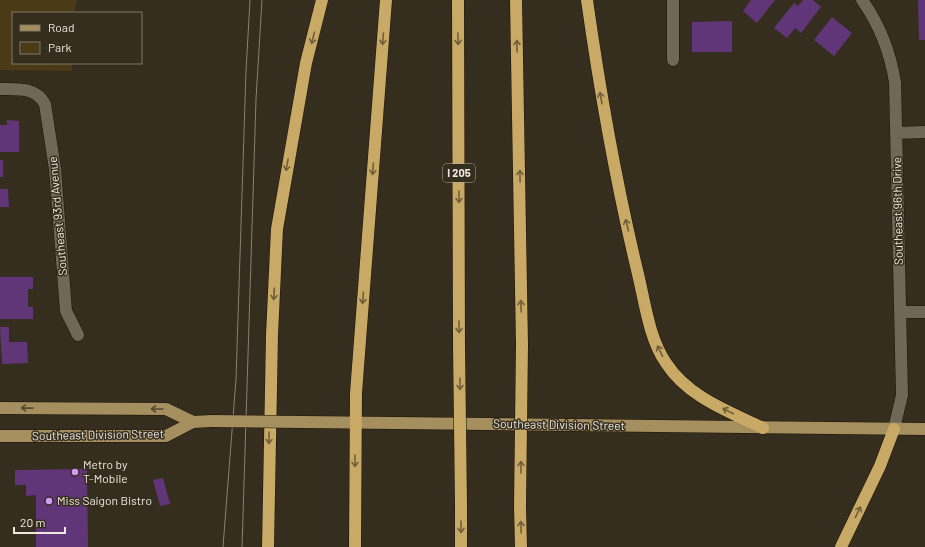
<svg xmlns="http://www.w3.org/2000/svg" width="925" height="547" viewBox="0 0 925 547" font-family="Barlow,sans-serif">
<style>
.green{fill:#4a3a15}
.building{fill:#603679}
.lines{fill:none;stroke-linecap:round;stroke-linejoin:round}
.minor-casing{stroke:#1c1506;stroke-width:13}
.major-casing{stroke:#1c1506;stroke-width:13}
.highway-casing{stroke:#1c1506;stroke-width:13}
.minor{stroke:#706856;stroke-width:12}
.major{stroke:#a58f5f;stroke-width:12}
.highway{stroke:#c8a965;stroke-width:12}
.tram{stroke:#898275;stroke-width:1}
.major-bridge-casing{stroke:#1c1506;stroke-width:13;stroke-linecap:butt}
.highway-bridge-casing{stroke:#1c1506;stroke-width:13;stroke-linecap:butt}
.major-bridge{stroke:#a58f5f;stroke-width:12}
.highway-bridge{stroke:#c8a965;stroke-width:12}
.oneway{stroke:#705f3a}
.oneway2{stroke:#574a31}
.poi-dot{fill:#d69bfa;stroke:#352d1d;stroke-width:1.5}
.labels{text-anchor:middle;stroke-width:3;stroke-linejoin:round;paint-order:stroke}
.shield{fill:#352d1d;stroke:#b6b1a5;stroke-width:1}
.shield-label{font-size:11px;font-weight:bold;fill:#ede9df}
.street-label{font-size:12px;fill:#ede9df;stroke:#352d1d}
.poi-label{font-size:12px;fill:#ede9df;stroke:#352d1d;text-anchor:start}
</style>
<rect width="100%" height="100%" fill="#352d1d"/>
<path class="green" d="M 0,0 L 77,0 L 74,13 L 13,13 L 13,63 L 72,63 L 72,71 L 0,70 Z"/>
<path class="building" d="M 751,0 L 775,0 L 757,23 L 743,11 Z
M 803,0 L 813,0 L 821,7 L 801,33 L 795,28 L 787,38 L 774,28 L 794,3 L 798,6 Z
M 918,0 L 925,0 L 925,40 L 919,40 Z
M 832,17 L 852,33 L 834,56 L 814,40 Z
M 732,21 L 732,52 L 692,52 L 692,22 Z
M 7,120 L 19,121 L 19,152 L 0,152 L 0,125 L 7,125 Z
M 0,160 L 3,160 L 3,177 L 0,177 Z
M 0,189 L 8,189 L 9,207 L 0,207 Z
M 0,277 L 33,277 L 33,289 L 28,289 L 28,307 L 33,307 L 33,319 L 0,319 Z
M 0,327 L 9,327 L 9,342 L 27,342 L 28,363 L 2,364 Z
M 87,469 L 88,547 L 36,547 L 36,495 L 26,496 L 26,485 L 15,485 L 15,470 Z
M 163,478 L 170,504 L 160,506 L 153,480 Z"/>
<g class="lines">
<g class="minor-casing">
<path id="minor" d="M 673,0 L 673,60
M 862,0 C 880,25 890,52 895,82 L 902,395 L 894,429
M 0,89 C 17,89 36,87 45,104 L 55,169 L 66,311 L 78,335
M 896,133 L 925,132
M 900,312 L 925,312"/>
</g>
<g class="major-casing">
<path id="major" d="M 0,408 L 166,409 L 193,422
M 302,422 L 925,429
M 0,436 L 166,436 L 193,422 L 212,421"/>
</g>
<g class="highway-casing">
<path id="highway" d="M 458,0 L 459,345
M 516,0 L 522,345
M 587,0 C 600,92 616,183 638,274 C 645,303 649,338 666,363 C 688,397 728,411 763,428
M 461,506 L 461,547
M 520,506 L 521,547
M 268,547 L 272,335 L 277,229 L 306,63 L 322,0
M 355,547 L 356,393 L 386,0
M 841,547 L 880,466 L 894,429"/>
</g>
<use href="#minor" class="minor"/>
<use href="#major" class="major"/>
<use href="#highway" class="highway"/>
<path class="tram" d="M 223,547 L 236,379 L 246,71 L 250,0
M 242,547 L 256,99 L 262,0"/>
<g class="major-bridge-casing">
<path id="major-bridge" d="M 212,421 L 302,422"/>
</g>
<g class="highway-bridge-casing">
<path id="highway-bridge" d="M 459,345 L 461,506
M 520,506 L 522,345"/>
</g>
<use href="#major-bridge" class="major-bridge"/>
<use href="#highway-bridge" class="highway-bridge"/>
</g>
<defs><path id="oneway-shaft" d="M-6 0H5M1.5-3L5.5 0L1.5 3" fill="none" stroke-width="1.6" stroke-linecap="round" stroke-linejoin="round"/></defs>
<g class="oneway">
<use href="#oneway-shaft" transform="translate(313 38) rotate(104)"/>
<use href="#oneway-shaft" transform="translate(383 39) rotate(94)"/>
<use href="#oneway-shaft" transform="translate(458 39) rotate(89)"/>
<use href="#oneway-shaft" transform="translate(517 46) rotate(-91)"/>
<use href="#oneway-shaft" transform="translate(601 98) rotate(-100)"/>
<use href="#oneway-shaft" transform="translate(287 165) rotate(100)"/>
<use href="#oneway-shaft" transform="translate(373 169) rotate(94)"/>
<use href="#oneway-shaft" transform="translate(520 176) rotate(-91)"/>
<use href="#oneway-shaft" transform="translate(459 197) rotate(90)"/>
<use href="#oneway-shaft" transform="translate(627 225) rotate(-104)"/>
<use href="#oneway-shaft" transform="translate(274 294) rotate(93)"/>
<use href="#oneway-shaft" transform="translate(363 298) rotate(94)"/>
<use href="#oneway-shaft" transform="translate(521 306) rotate(-91)"/>
<use href="#oneway-shaft" transform="translate(459 327) rotate(90)"/>
<use href="#oneway-shaft" transform="translate(660 351) rotate(-116)"/>
<use href="#oneway-shaft" transform="translate(460 384) rotate(90)"/>
<use href="#oneway-shaft" transform="translate(728 411) rotate(-153)"/>
<use href="#oneway-shaft" transform="translate(269 438) rotate(91)"/>
<use href="#oneway-shaft" transform="translate(355 461) rotate(90)"/>
<use href="#oneway-shaft" transform="translate(521 467) rotate(-90)"/>
<use href="#oneway-shaft" transform="translate(858 512) rotate(-65)"/>
<use href="#oneway-shaft" transform="translate(461 527) rotate(89)"/>
<use href="#oneway-shaft" transform="translate(521 527) rotate(-91)"/>
</g>
<g class="oneway2">
<use href="#oneway-shaft" transform="translate(27 408) rotate(-179)"/>
<use href="#oneway-shaft" transform="translate(157 409) rotate(-180)"/>
</g>
<g class="poi-dot">
<circle cx="75" cy="472" r="4"/>
<circle cx="49" cy="501" r="4"/>
</g>
<g class="labels">
<rect class="shield" x="443" y="164" width="32" height="18" rx="3"/>
<g class="shield-label">
<text x="459" y="177">I 205</text>
</g>
<g class="street-label">
<text transform="translate(898 211) rotate(-91)" y="4">Southeast 96th Drive</text>
<text transform="translate(58 216) rotate(-95)" y="4">Southeast 93rd Avenue</text>
<text transform="translate(559 425) rotate(1)" y="4">Southeast Division Street</text>
<text transform="translate(98 435) rotate(-1)" y="4">Southeast Division Street</text>
</g>
<g class="poi-label">
<text x="83" y="469">Metro by<tspan x="83" dy="14">T-Mobile</tspan></text>
<text x="57" y="505">Miss Saigon Bistro</text>
</g>
</g>
<rect x="12" y="12" width="130" height="52" fill="#352d1d" stroke="#7f786b"/>
<rect x="20" y="25" width="20" height="6" fill="#a58f5f" stroke="#7f786b"/>
<text x="48" y="32" font-size="12" fill="#ede9df">Road</text>
<rect x="20" y="42" width="20" height="12" fill="#4a3a15" stroke="#7f786b"/>
<text x="48" y="52" font-size="12" fill="#ede9df">Park</text>
<path d="M14 527v6h51v-6" fill="none" stroke="#ede9df" stroke-width="2"/>
<text x="20" y="527" font-size="12" fill="#ede9df" stroke="#352d1d" stroke-width="3" paint-order="stroke">20 m</text>
</svg>
